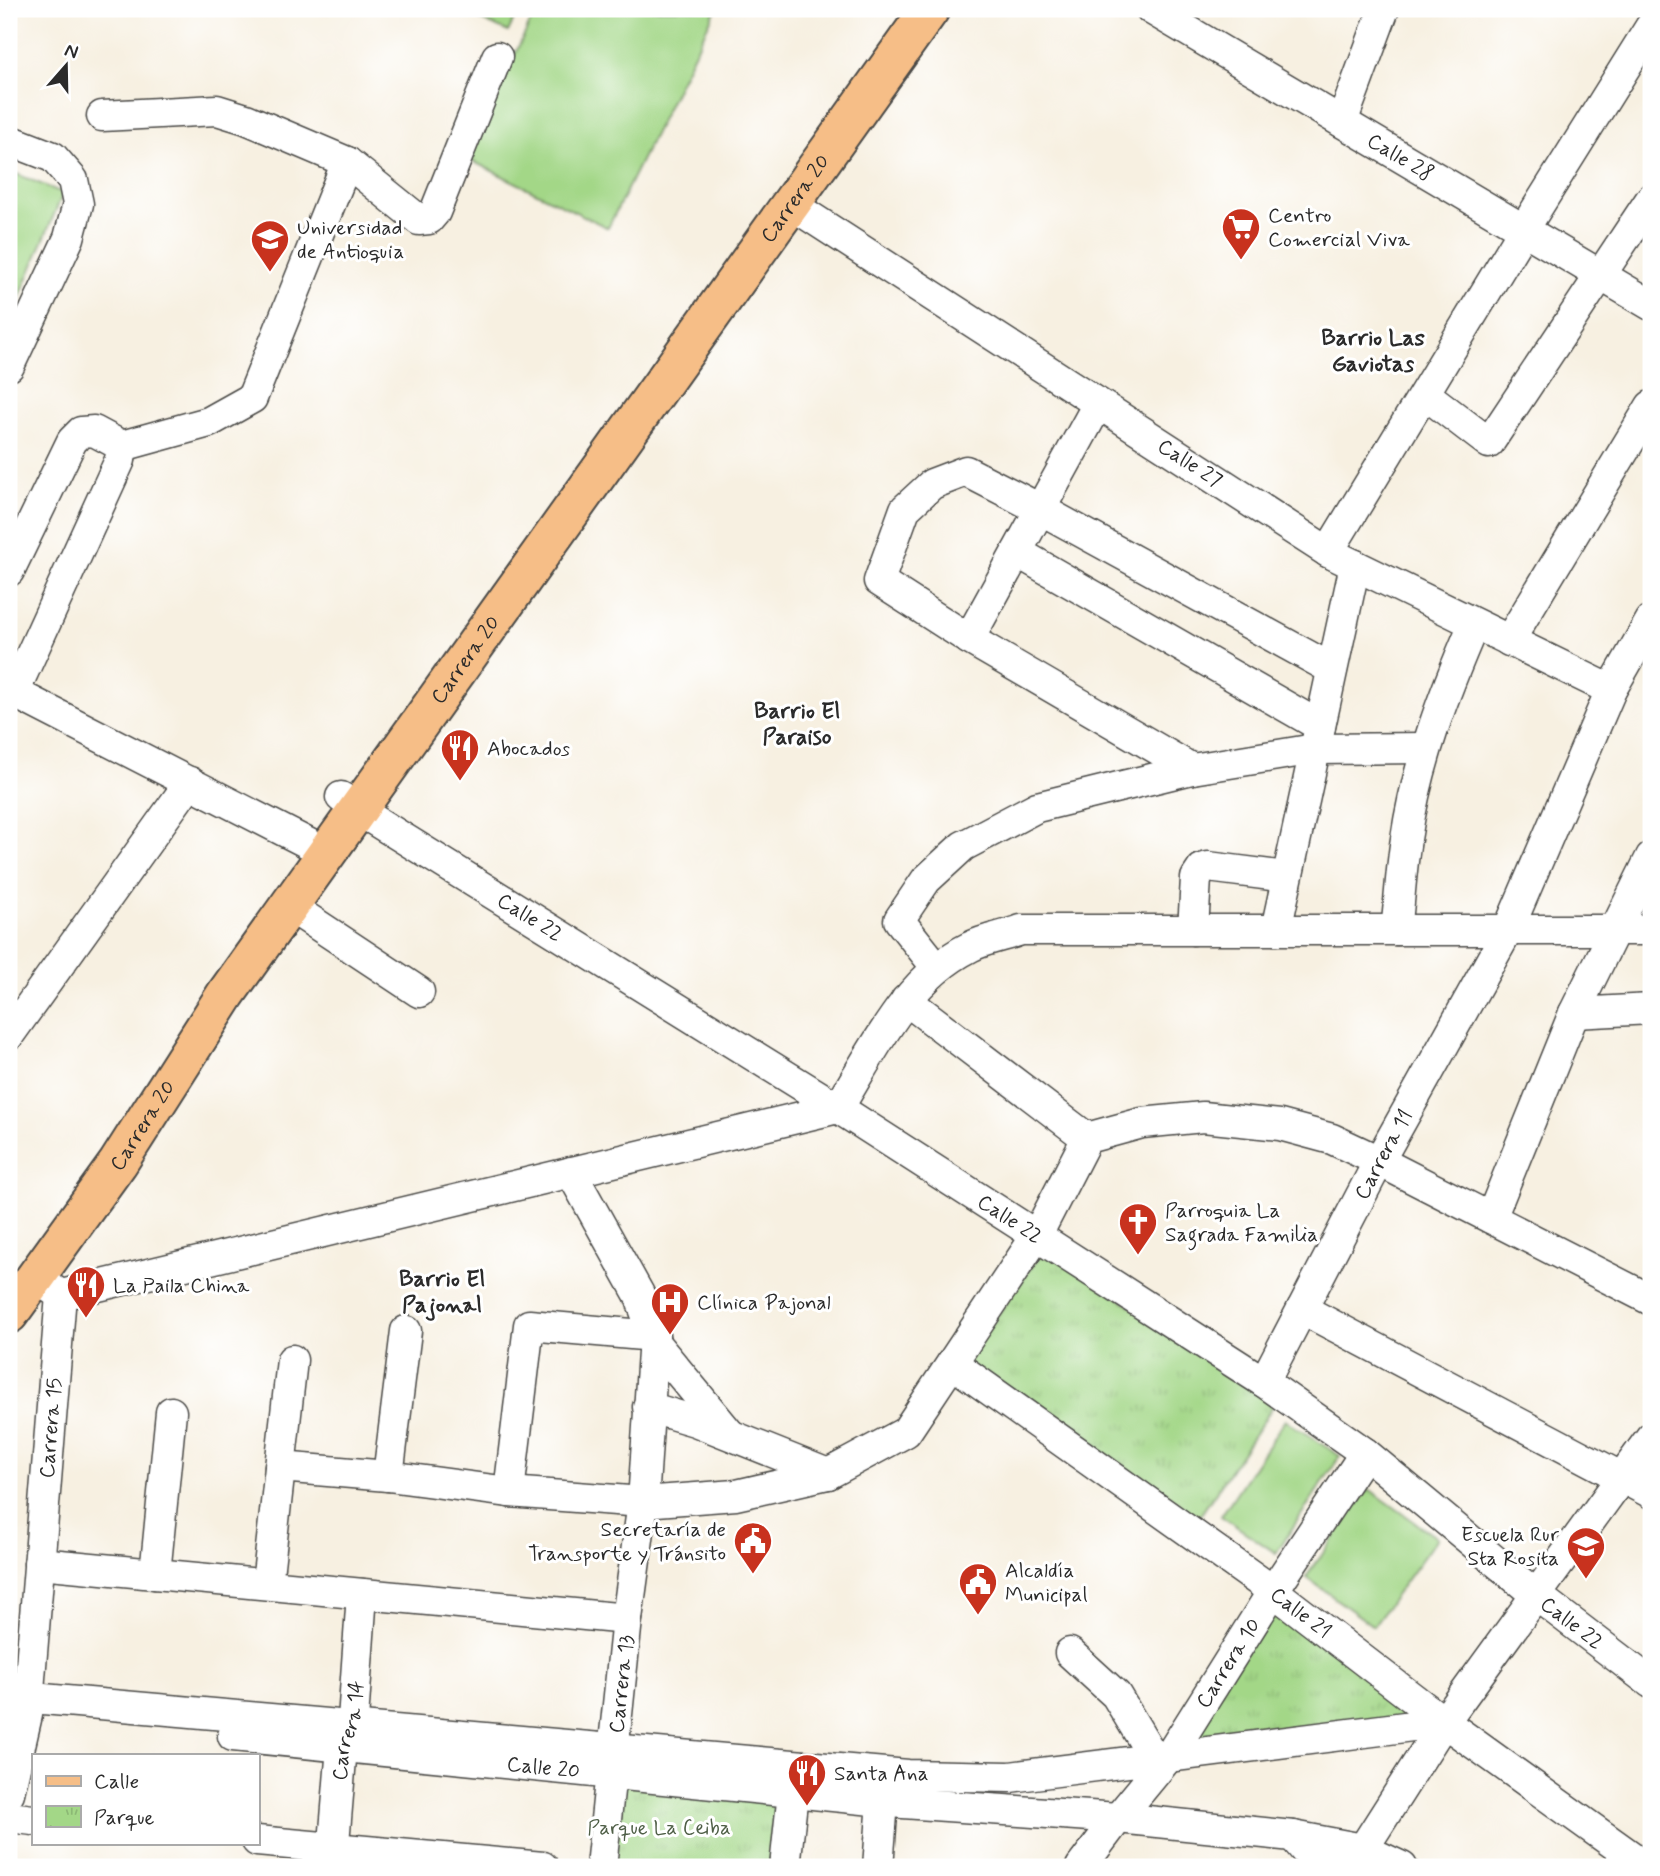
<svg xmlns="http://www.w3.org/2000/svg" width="1660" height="1876" viewBox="0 0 1660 1876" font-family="Mynerve,sans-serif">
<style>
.grass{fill:#a3d787;stroke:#678159;stroke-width:2}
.park{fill:url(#park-tufts);stroke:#678159;stroke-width:2}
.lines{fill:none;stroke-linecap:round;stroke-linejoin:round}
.minor-casing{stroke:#4a4946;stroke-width:33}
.major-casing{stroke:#4a4946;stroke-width:42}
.minor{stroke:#fff;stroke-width:30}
.major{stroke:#f6be87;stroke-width:38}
.labels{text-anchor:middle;stroke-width:6;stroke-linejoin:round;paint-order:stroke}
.street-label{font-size:21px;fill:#2b2b2b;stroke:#fff}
.poi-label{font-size:21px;fill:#2b2b2b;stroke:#fff;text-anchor:start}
.park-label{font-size:21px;fill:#4f5f47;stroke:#fff}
.neighbourhood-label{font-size:23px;font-weight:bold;fill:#2b2b2b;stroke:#fff}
</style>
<defs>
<pattern id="park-tufts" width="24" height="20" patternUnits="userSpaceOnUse" patternTransform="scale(1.75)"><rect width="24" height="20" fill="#a3d787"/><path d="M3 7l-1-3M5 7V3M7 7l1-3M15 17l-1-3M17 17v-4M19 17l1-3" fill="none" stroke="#8cb975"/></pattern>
</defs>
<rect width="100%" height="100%" fill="#fff"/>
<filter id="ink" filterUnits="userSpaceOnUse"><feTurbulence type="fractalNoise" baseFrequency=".0143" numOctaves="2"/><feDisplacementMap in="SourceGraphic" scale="14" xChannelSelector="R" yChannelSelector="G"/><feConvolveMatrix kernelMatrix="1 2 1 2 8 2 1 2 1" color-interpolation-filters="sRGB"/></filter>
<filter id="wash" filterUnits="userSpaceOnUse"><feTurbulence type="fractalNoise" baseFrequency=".00686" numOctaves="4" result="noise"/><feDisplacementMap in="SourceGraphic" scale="28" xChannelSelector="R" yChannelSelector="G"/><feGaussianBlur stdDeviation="1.57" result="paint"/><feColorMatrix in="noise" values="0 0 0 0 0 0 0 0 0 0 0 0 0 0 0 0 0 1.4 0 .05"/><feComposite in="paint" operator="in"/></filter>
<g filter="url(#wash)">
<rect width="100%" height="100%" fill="#f7f0e1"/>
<path class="grass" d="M 458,9 L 519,9 L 508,32 Z
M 537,9 L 716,9 L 608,228 L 464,157 Z
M 9,171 L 63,193 L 9,323 Z
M 1285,1420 L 1340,1456 L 1276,1553 L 1221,1516 Z
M 1369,1489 L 1437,1538 L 1373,1626 L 1306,1577 Z"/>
<path class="park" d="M 1046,1247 L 1274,1405 L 1193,1526 L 962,1365 Z
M 1274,1600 L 1429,1717 L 1181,1749 Z
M 621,1782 L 783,1799 L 776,1867 L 613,1867 Z"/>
</g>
<g filter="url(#ink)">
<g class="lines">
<g class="minor-casing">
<g id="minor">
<path id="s1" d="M 1151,9 L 1651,305"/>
<path d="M 102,116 L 217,110 L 246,119 L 347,162 L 419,220 L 429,219 L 435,212 L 497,57"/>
<path d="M 1342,122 L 1384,9"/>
<path d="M 9,140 L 53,157 L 73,180 L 78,204 L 69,238 L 9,366"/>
<path id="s2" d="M 789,203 L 1328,552 L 1611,690"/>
<path d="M 1425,394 L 1489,443 L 1651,199"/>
<path d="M 122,446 L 209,422 L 252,398 L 347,162"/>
<path d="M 1017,552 L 1320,726"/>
<path d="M 1328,552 L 1524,229 L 1651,26"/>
<path d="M 9,571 L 72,441 L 81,432 L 94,431 L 122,446 L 120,460 L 14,692"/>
<path d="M 969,639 L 1098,404"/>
<path d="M 1509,641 L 1651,406"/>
<path d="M 9,690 L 327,853"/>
<path d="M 1192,769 L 969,639 L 879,581 L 905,509 L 932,484 L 966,471 L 1040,509 L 1332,669"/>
<path id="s3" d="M 341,797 L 358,810 L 838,1108 L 1264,1382 L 1365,1453 L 1536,1595 L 1651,1683"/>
<path d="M 289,906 L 419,992"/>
<path d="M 1193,930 L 1196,878 L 1202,869 L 1208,867 L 1286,877"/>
<path d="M 1276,930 L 1355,565"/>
<path d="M 1396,930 C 1400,899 1401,869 1406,839 C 1417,764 1444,693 1474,624"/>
<path d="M 937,968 L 899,920 L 926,880 L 963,846 L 1037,807 L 1192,769 L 1315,749 L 1426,748"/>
<path d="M 906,1000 L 1087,1138"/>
<path d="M 1574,1013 L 1651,1009"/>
<path d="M 9,1035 L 190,782"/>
<path d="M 571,1172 L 639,1294 L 654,1336 L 643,1502 L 627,1619 L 601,1867"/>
<path d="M 1491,1218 L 1574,1013 L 1651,857"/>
<path d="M 35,1278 L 61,1295 L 838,1108 C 874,1050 906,979 970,947 C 985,939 1005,936 1021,930 L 1651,930"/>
<path d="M 1302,1309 L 1651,1493"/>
<path d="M 653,1341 L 729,1433"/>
<path id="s4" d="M 952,1363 L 1273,1591 L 1444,1722 L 1646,1867"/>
<path id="s5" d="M 1264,1382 L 1379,1161 L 1508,930 L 1611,690 L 1651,620"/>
<path d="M 648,1407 L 695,1421 L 828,1474"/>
<path d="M 280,1467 L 388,1476 L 509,1492 L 643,1502 L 736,1495 L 828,1474 L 906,1432 L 1037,1235 L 1087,1138 L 1142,1123 L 1203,1117 L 1280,1125 L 1332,1139 L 1379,1161 L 1651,1300"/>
<path d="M 388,1476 L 406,1331"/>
<path d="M 509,1492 L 529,1325 L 654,1336"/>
<path d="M 39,1563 L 627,1619"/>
<path d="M 155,1574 L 171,1412"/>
<path d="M 267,1584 L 292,1360"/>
<path d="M 1070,1653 L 1116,1695 L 1154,1758"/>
<path d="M 9,1696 L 908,1775 L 1010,1777 L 1444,1722"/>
<path id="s6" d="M 233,1736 L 903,1803 L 1118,1818 L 1293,1836 L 1363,1849 L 1402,1867"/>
<path id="s7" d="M 9,1793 L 27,1715 L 61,1295"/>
<path d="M 9,1817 L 33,1820"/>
<path d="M 1293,1836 L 1319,1867"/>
<path d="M 257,1841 L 543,1867"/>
<path d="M 1363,1849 L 1444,1722 L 1651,1437"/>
<path id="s8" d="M 332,1867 L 342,1747 L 353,1720 L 362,1594"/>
<path d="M 785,1867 L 793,1792"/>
<path d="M 878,1867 L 883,1801"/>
<path id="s9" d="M 1081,1867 L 1118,1818 L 1170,1755 L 1273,1591 L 1365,1453"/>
</g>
</g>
<g class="major-casing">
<g id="major">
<path id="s10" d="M 9,1314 L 118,1163 L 226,994 L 930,9"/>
</g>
</g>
<use href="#minor" class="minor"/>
<use href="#major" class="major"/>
</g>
</g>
<defs>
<g id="supermarket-pin" transform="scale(2.0125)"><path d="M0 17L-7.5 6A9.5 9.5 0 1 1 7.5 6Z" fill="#c8321e" stroke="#fff"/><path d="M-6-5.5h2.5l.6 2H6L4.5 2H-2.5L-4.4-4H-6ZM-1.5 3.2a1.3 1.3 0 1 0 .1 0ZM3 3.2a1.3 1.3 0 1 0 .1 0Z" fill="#fff"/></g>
<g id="university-pin" transform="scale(2.0125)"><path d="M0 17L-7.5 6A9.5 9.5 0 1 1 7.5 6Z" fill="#c8321e" stroke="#fff"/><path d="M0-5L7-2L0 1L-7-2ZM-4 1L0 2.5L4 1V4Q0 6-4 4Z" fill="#fff"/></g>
<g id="restaurant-pin" transform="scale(2.0125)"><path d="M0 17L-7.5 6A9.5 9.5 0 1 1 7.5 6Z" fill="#c8321e" stroke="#fff"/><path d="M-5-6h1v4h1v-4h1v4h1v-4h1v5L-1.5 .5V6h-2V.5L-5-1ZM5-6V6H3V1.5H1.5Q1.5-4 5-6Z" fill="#fff"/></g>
<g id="church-pin" transform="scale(2.0125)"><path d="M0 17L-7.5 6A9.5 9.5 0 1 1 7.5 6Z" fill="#c8321e" stroke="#fff"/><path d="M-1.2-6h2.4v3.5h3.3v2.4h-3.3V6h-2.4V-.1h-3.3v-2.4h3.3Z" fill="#fff"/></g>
<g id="hospital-pin" transform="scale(2.0125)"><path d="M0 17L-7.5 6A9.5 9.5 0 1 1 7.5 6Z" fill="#c8321e" stroke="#fff"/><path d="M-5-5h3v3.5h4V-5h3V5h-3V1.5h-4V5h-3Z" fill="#fff"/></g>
<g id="civic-pin" transform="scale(2.0125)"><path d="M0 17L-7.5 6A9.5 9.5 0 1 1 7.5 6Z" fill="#c8321e" stroke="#fff"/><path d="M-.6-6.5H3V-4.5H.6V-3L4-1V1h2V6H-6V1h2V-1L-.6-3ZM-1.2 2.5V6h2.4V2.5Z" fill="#fff"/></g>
<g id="school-pin" transform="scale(2.0125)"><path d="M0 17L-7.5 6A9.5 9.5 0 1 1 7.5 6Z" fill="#c8321e" stroke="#fff"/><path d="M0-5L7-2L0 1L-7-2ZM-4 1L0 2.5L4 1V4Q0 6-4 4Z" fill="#fff"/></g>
</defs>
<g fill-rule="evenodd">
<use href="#supermarket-pin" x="1241" y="227"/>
<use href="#university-pin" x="270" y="239"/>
<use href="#restaurant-pin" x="460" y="748"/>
<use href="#church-pin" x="1138" y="1222"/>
<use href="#restaurant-pin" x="86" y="1285"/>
<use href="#hospital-pin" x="670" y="1302"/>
<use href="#civic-pin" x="753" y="1541"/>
<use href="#school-pin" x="1586" y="1546"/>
<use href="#civic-pin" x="978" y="1582"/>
<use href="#restaurant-pin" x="807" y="1773"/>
</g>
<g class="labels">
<g class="street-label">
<text dy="7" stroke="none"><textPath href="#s1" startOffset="290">Calle 28</textPath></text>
<text dy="7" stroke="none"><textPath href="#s10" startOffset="1365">Carrera 20</textPath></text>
<text dy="7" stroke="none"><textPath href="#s2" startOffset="478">Calle 27</textPath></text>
<text dy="7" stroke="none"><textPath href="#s10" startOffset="798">Carrera 20</textPath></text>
<text dy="7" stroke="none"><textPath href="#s3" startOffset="224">Calle 22</textPath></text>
<text dy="7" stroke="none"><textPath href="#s10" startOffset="231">Carrera 20</textPath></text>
<text dy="7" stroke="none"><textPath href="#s5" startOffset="257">Carrera 11</textPath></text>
<text dy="7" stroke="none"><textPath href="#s3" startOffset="791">Calle 22</textPath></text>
<text dy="7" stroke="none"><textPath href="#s7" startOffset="368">Carrera 15</textPath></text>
<text dy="7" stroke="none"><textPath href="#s4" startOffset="429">Calle 21</textPath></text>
<text dy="7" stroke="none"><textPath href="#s3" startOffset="1484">Calle 22</textPath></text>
<text dy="7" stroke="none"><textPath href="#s9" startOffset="252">Carrera 10</textPath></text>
<text transform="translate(621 1684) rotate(-84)" y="7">Carrera 13</text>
<text dy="7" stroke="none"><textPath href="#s8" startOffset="138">Carrera 14</textPath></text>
<text dy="7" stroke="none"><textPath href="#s6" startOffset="312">Calle 20</textPath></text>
</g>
<g class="poi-label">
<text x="1268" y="222">Centro<tspan x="1268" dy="24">Comercial Viva</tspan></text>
<text x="297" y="234">Universidad<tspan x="297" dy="24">de Antioquia</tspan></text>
<text x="487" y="755">Abocados</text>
<text x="1165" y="1217">Parroquia La<tspan x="1165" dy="24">Sagrada Familia</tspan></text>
<text x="113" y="1292">La Paila China</text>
<text x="697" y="1309">Clínica Pajonal</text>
<text x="726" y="1536" text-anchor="end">Secretaría de<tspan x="726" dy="24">Transporte y Tránsito</tspan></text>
<text x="1559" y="1541" text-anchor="end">Escuela Rur<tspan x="1559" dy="24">Sta Rosita</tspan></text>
<text x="1005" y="1577">Alcaldía<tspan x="1005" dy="24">Municipal</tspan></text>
<text x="834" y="1780">Santa Ana</text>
</g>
<g class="park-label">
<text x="659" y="1834">Parque La Ceiba</text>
</g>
<g class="neighbourhood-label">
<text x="1373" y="345">Barrio Las<tspan x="1373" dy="26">Gaviotas</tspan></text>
<text x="797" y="718">Barrio El<tspan x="797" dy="26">Paraiso</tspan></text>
<text x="442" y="1286">Barrio El<tspan x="442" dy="26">Pajonal</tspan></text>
</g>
</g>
<rect width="1660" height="1876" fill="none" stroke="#fff" stroke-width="35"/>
<rect x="32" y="1754" width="228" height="91" fill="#ffffff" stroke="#aaaaaa" stroke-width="2"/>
<rect x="46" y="1776" width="35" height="10" fill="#f6be87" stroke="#aaaaaa" stroke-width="2"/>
<text x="94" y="1788" font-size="21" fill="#2b2b2b">Calle</text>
<rect x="46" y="1806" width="35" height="21" fill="url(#park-tufts)" stroke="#aaaaaa" stroke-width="2"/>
<text x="94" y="1824" font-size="21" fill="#2b2b2b">Parque</text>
<g transform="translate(66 66) rotate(20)" stroke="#ffffff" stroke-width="5" paint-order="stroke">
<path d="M0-5L12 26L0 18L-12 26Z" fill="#2b2b2b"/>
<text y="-10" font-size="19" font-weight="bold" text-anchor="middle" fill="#2b2b2b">N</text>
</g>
</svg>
